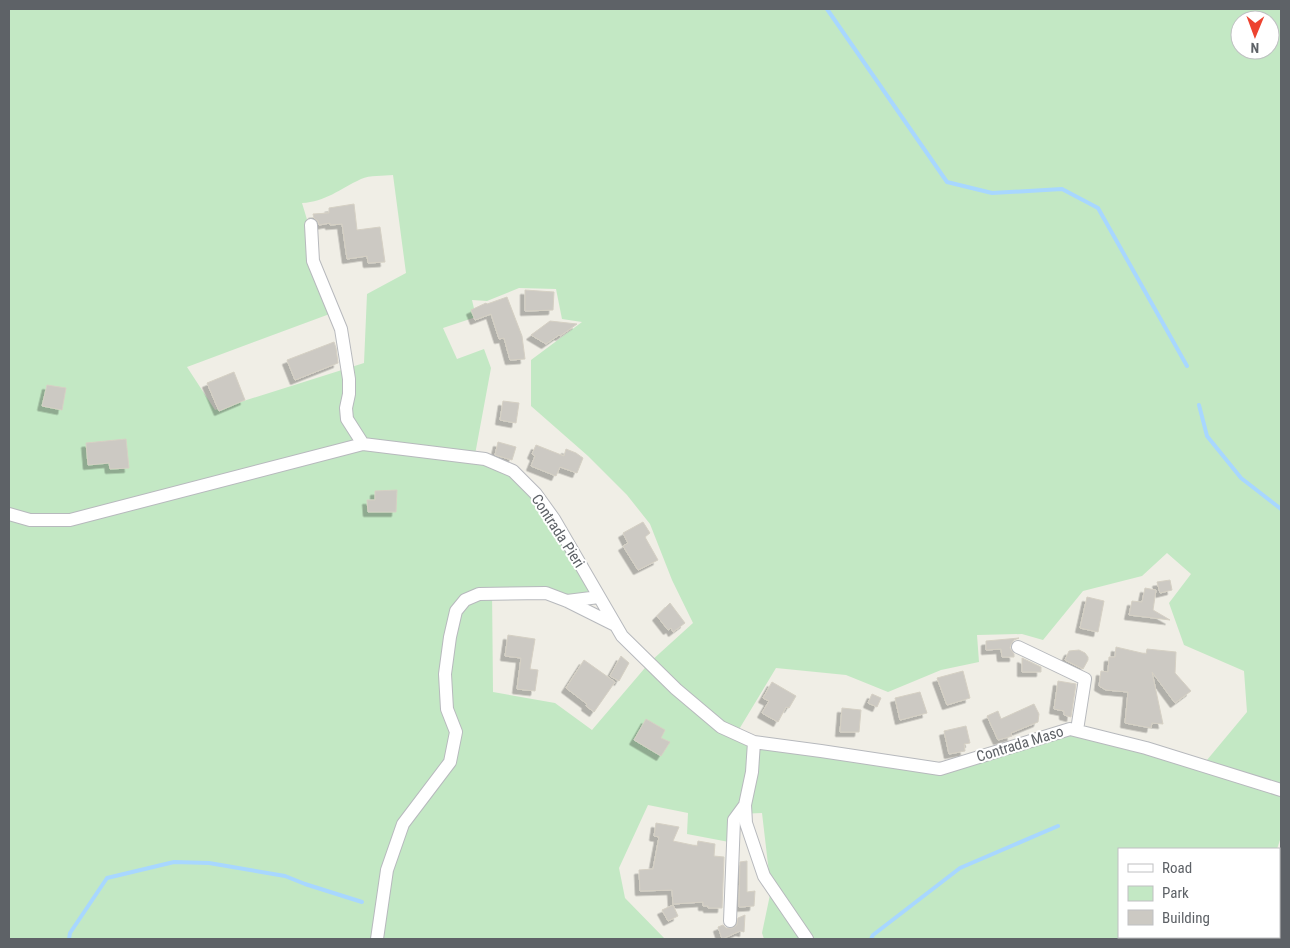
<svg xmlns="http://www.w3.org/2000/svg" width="1290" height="948" viewBox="0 0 1290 948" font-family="'Roboto Condensed',sans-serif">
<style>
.green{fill:#c3e8c4;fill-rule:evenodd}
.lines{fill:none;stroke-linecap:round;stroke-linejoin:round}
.stream{stroke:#a8d7ff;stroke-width:4}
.building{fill:#ccc9c3;stroke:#d5d0c4;filter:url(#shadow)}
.minor-casing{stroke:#b7b9bd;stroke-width:14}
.minor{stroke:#fff;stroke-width:12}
.labels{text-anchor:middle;stroke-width:4;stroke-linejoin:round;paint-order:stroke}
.street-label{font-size:15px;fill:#5e6267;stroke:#fff}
</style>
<defs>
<filter id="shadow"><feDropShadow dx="-4.5" dy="4.5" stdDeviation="0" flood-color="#0004"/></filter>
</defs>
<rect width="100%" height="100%" fill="#f0eee6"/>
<path class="green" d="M 9,9 L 1281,9 L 1281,837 L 1277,849 L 1119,849 L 1119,937 L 1279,937 L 1279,861 L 1281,864 L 1281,939 L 764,939 L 762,933 L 771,890 L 762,813 L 738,814 L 729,842 L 687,834 L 688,813 L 648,805 L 619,868 L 625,898 L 665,939 L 9,939 ZM 1240,20 L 1270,20 L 1270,50 L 1240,50 ZM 393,175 L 406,273 L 367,294 L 364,363 L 215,410 L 187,367 L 335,312 L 302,203 C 325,202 340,189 361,179 C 370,175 383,176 393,175 ZM 519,288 L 556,289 L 562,319 L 582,322 L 531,360 L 531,406 L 588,456 L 627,495 L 650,524 L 672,580 L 693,623 L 650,662 L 592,730 L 555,703 L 493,692 L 492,589 L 589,607 L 593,588 L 529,486 L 503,466 L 474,460 L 491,368 L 484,349 L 457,359 L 443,328 L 476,317 L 472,300 L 487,301 ZM 1167,553 L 1191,574 L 1169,603 L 1184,645 L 1244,671 L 1247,712 L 1202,766 L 1069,730 L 935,773 L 735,736 L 776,668 L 846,675 L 888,692 L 941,670 L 979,662 L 977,635 L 1022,634 L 1043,640 L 1083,591 L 1142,576 Z"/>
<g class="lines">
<path class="stream" d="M 827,9 L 947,182 L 992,193 L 1062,189 L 1098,208 L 1187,366
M 1199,405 L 1207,436 L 1241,478 L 1281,509
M 69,939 L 70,933 L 107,878 L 174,862 L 209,863 L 285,876 L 305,884 L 362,902
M 871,939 L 873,935 L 960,868 L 1058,826"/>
</g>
<path class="building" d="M 354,204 L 357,230 L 380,227 L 385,262 L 368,263 L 367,256 L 347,259 L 342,224 L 330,225 L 330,223 L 319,225 L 318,221 L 314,218 L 313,214 L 329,213 L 329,208 Z
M 525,290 L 554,292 L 553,310 L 525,311 Z
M 507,297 L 522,336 L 525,359 L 510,360 L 504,338 L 499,339 L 491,314 L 475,320 L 471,310 L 486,303 L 487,304 Z
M 550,321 L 577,324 L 560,336 L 559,335 L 546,344 L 531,335 Z
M 334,342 L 336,348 L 338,363 L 295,380 L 287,360 Z
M 234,372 L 245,400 L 219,411 L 207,383 Z
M 47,385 L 66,388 L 62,410 L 42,406 Z
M 503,401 L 519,403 L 516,423 L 500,420 Z
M 126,439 L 129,468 L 110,469 L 109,463 L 88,465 L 86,443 Z
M 498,442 L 516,447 L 512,460 L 495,455 Z
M 536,445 L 564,456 L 566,449 L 576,453 L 583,458 L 577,473 L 560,467 L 556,476 L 531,466 L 535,456 L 532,454 Z
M 397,490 L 396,512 L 368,512 L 367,500 L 375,500 L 375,491 Z
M 643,522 L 650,533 L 645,537 L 658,560 L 638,570 L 623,546 L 628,543 L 623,533 Z
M 1170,580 L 1172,590 L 1160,593 L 1157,582 Z
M 1145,588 L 1156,590 L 1153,610 L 1170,620 L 1129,615 L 1132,601 L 1142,602 Z
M 1087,597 L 1104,601 L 1098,632 L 1080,628 Z
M 670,603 L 685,623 L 673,632 L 671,628 L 668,630 L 657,616 Z
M 508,635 L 535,639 L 530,669 L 538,670 L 535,691 L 517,689 L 521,658 L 505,656 Z
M 1019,638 L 1014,640 L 1011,644 L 1010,648 L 1014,654 L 1014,657 L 1002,657 L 1001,649 L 986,650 L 986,641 Z
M 1116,647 L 1146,654 L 1147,649 L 1176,652 L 1175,673 L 1191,691 L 1175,703 L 1152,672 L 1163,724 L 1152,723 L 1151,728 L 1125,723 L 1128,692 L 1106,690 L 1099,686 L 1101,671 L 1108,672 L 1109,657 L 1115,657 Z
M 1079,650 L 1085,653 L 1088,657 L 1088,660 L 1083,669 L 1065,660 L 1069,651 Z
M 621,656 L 629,663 L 619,681 L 610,676 Z
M 1022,658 L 1041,667 L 1041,672 L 1022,672 Z
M 584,660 L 615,682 L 594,712 L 586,706 L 587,704 L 566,688 Z
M 963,671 L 970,698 L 947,705 L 937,678 Z
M 1058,681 L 1076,684 L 1071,717 L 1064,715 L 1064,711 L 1054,709 Z
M 772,682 L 796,696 L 789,708 L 786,707 L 778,722 L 762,713 L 769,701 L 763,698 Z
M 920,692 L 927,713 L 900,720 L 895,698 Z
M 872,694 L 881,698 L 877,707 L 868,703 Z
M 1034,704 L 1039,714 L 1038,722 L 1011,733 L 1012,736 L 998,740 L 987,716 L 998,711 L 1001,719 Z
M 842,708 L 861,710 L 859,732 L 840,732 Z
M 646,719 L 665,730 L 661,738 L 670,742 L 661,756 L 634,740 Z
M 966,726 L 970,743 L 964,744 L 965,751 L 949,754 L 944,731 Z
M 656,823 L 679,827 L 673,841 L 697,846 L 698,841 L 715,844 L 714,856 L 724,857 L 722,908 L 708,908 L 708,906 L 703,906 L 703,902 L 673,904 L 672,890 L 640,891 L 639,870 L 653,869 L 659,837 L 654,836 Z
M 747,861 L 747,892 L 755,891 L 754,906 L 739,907 L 740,862 Z
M 673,905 L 678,916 L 668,921 L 662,910 Z
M 745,915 L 744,932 L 740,931 L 722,939 L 718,927 L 723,925 L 726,928 L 733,928 L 737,925 L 738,918 Z"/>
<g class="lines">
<g class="minor-casing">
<path id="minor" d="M 311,225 L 313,261 L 341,329 L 349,379 L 349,394 L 346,408 L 347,419 L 363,444
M 9,514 L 30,520 L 70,520 L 363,444 L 485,459 L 513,471 L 536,494 L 554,519 L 622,636 L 676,689 L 721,727 L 754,742 L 821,751 L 940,769 L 1070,729 L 1146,748 L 1281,790
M 567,601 L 599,597
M 1018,647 L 1085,679 L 1077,730
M 745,805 L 746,823 L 764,876 L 807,939
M 730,921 L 734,820 L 745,805 L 752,772 L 754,742
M 377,939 L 387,870 L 403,824 L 450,762 L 456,732 L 447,709 L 445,674 L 450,637 L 456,611 L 465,600 L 479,594 L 546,593 L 567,601 L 615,625"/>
</g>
<use href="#minor" class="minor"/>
</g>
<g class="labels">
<g class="street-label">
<text transform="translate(558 531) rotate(57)" y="5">Contrada Pieri</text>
<text transform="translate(1020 744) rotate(-17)" y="5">Contrada Maso</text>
</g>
</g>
<rect width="1290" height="948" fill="none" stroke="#5e6267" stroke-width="20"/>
<rect x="1118" y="848" width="162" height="90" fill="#ffffff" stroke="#bfc0c2"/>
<rect x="1128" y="864" width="25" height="8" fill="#ffffff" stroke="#bfc0c2"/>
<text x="1162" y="873" font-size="15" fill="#5e6267">Road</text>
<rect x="1128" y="886" width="25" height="15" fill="#c3e8c4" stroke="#bfc0c2"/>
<text x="1162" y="898" font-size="15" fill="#5e6267">Park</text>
<rect x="1128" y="910" width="25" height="15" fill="#ccc9c3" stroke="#bfc0c2"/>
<text x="1162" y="923" font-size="15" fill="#5e6267">Building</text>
<g transform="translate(1255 35) rotate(181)"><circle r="24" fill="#ffffff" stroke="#bfc0c2"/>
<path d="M0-4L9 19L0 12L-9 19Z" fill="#ed4330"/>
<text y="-8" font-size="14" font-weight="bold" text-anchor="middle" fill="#5e6267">N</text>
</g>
</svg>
